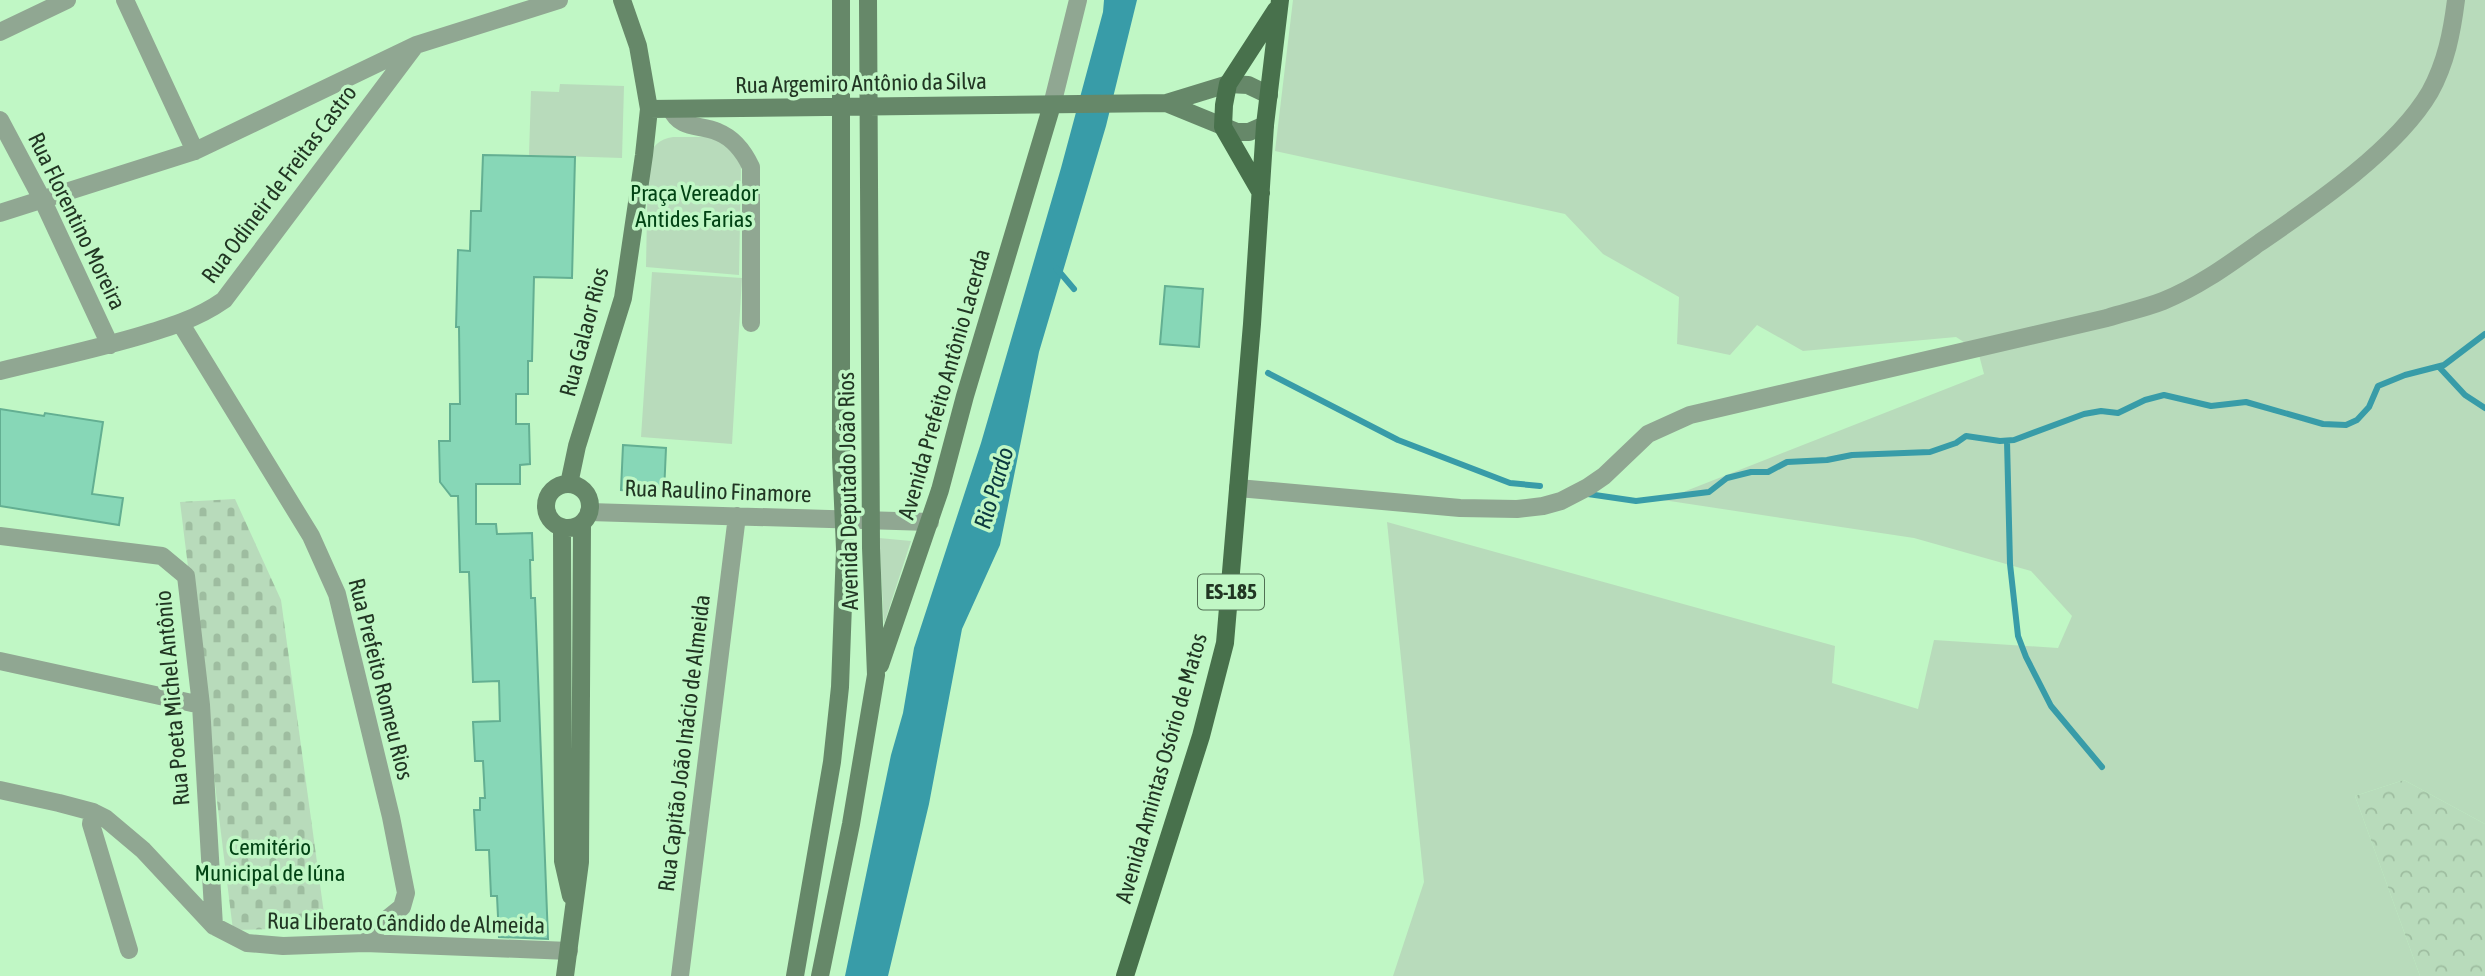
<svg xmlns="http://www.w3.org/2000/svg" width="2485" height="976" viewBox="0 0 2485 976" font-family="'Asap Condensed',sans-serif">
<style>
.green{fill:#b8dbbb}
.forest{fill:url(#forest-crowns)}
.cemetery{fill:url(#cemetery-stones)}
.water{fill:#389ca8}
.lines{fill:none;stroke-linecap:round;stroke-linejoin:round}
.stream{stroke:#389ca8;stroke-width:6}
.building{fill:#87d7b7;stroke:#63af92;stroke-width:2}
.street{stroke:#90a792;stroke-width:18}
.secondary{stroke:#668869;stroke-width:18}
.primary{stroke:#48714c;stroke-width:18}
.labels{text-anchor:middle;stroke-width:7;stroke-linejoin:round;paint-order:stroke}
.shield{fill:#c0f7c5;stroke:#517054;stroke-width:2}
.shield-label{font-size:21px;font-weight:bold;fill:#213623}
.street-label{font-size:23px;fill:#213623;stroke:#c0f7c5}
.park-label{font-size:23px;fill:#014314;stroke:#c0f7c5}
.water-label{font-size:24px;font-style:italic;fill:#0b393f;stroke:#c0f7c5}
</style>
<defs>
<pattern id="forest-crowns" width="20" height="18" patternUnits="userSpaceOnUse" patternTransform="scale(1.75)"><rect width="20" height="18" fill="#b8dbbb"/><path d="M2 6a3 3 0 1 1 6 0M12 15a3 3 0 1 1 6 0" fill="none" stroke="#9ebda0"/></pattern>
<pattern id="cemetery-stones" width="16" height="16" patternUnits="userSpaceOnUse" patternTransform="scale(1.75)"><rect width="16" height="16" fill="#b8dbbb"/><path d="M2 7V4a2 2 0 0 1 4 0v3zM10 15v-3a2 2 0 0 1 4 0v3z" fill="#9ebda0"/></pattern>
</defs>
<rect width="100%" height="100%" fill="#c0f7c5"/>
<path class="green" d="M 1293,0 L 2485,0 L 2485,824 L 2404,780 L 2355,796 L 2420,976 L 1393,976 L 1424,882 L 1387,522 L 1835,646 L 1832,683 L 1918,709 L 1934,640 L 2058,648 L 2072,616 L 2031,571 L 1914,538 L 1663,500 L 1984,374 L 1978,351 L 1956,337 L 1803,351 L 1757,325 L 1730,355 L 1677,344 L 1679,297 L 1603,254 L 1565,214 L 1275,151 Z
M 560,84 L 624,86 L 622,158 L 529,155 L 531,91 L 559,92 Z
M 673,137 L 713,137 L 728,145 L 741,166 L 739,275 L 646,267 L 648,160 C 652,146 659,139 673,137 Z
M 652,272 L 742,278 L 732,444 L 641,437 Z
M 879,538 L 911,541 L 884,624 Z"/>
<path class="forest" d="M 2404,780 L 2485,824 L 2485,976 L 2420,976 L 2355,796 Z"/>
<path class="cemetery" d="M 235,499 L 281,600 L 326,928 L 233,930 L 180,502 Z"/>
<path class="water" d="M 1104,0 L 1137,0 L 1106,126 L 1039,352 L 1000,545 L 962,629 L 929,804 L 888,976 L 845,976 L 891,755 L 903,713 L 914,648 L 981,443 L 1061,168 L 1103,12 Z"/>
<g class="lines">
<path class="stream" d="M 1057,269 L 1074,289
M 2439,367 L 2465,395 L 2485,408
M 1268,373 L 1398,440 L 1510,483 L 1540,486
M 2007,441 L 2010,564 L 2018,636 L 2026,657 L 2051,706 L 2102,767
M 1588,494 L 1636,501 L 1709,492 L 1727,478 L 1751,472 L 1768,472 L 1787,462 L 1827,460 L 1852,455 L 1930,452 L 1956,443 L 1966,436 L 2000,441 L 2014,440 L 2084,414 L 2101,411 L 2118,413 L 2145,400 L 2164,395 L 2211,406 L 2246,402 L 2323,424 L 2346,425 L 2357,420 L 2369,407 L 2378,386 L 2405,375 L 2444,365 L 2485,334"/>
</g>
<path class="building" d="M 483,155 L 575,157 L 572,278 L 534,277 L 532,361 L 528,361 L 528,394 L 516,394 L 516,424 L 529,424 L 530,464 L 520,465 L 520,484 L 476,484 L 476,524 L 496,524 L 497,534 L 532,533 L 533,560 L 530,560 L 531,598 L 535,598 L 548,939 L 499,937 L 497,896 L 491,896 L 489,850 L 476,850 L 474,810 L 480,810 L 480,798 L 485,798 L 483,761 L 475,761 L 473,722 L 500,721 L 499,681 L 473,682 L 469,572 L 460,572 L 458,496 L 451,496 L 440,482 L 439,441 L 450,441 L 450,404 L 460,404 L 459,327 L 456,327 L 458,250 L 470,251 L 471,211 L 481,211 Z
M 1165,286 L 1203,289 L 1199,347 L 1160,344 Z
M 0,409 L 44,416 L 45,413 L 103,422 L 92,494 L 123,498 L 119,525 L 0,506 Z
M 623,445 L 666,448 L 664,493 L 621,490 Z"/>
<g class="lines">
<path class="street" d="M 125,0 L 195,151
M 0,32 L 67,0
M 1052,105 L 1078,0
M 671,109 C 680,130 700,124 718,132 C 733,138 744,152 751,167 L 751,323
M 0,120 L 43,201 L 110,345
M 0,213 L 195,151 L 416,45 L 559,0
M 181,324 L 311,536 L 337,594 L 391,817 L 406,893 L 402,907 L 381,924 L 365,943
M 0,371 C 45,360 91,350 136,337 C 167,328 197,319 224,300 L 414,47
M 1238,488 L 1460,508 L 1517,509 L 1543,506 L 1561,501 L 1588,487 L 1604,476 L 1648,434 L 1690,415 L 2107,318 C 2126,312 2145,308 2163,301 C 2198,287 2228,265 2259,243 C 2313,206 2397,149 2430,92 C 2446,63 2452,32 2456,0
M 589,512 L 930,522
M 0,536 L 162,556 L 186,576 L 201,705 L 214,926
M 0,661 L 201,705
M 0,790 L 59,803 L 93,812 L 105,818 L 143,850 L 214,926 L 247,943 L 283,946 L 365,943 L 569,951
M 93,812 L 91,824 L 129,950
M 680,976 L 737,516"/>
<path class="secondary" d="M 1166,103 L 1237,132 L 1249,132 L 1265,125
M 649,109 L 1166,103 L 1228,84 L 1248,85 L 1269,95
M 569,484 L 577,446 L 623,298 L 644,155 L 649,109 L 638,46 L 622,0
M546 506a22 22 0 1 1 44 0a22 22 0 1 1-44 0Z
M 562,527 L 563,861 L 571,896
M 880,665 L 940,490 L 965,396 L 1052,105
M 565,976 L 580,862 L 582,524
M 795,976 L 832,762 L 840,687 L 845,549 L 841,457 L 841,0
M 820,976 L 851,824 L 876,675 L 871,548 L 868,0"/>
<path class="primary" d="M 1261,193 L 1223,127 L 1224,105 L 1228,84 L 1276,10
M 1125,976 L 1201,736 L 1225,643 L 1252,324 L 1265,125 L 1280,0"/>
</g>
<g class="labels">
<rect class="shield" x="1198" y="574.5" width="66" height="35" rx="5"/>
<g class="shield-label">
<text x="1231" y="599">ES-185</text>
</g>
<g class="street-label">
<text transform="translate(861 83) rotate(-1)" y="8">Rua Argemiro Antônio da Silva</text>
<text transform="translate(279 184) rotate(-53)" y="8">Rua Odineir de Freitas Castro</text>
<text transform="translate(77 221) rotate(64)" y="8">Rua Florentino Moreira</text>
<text transform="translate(584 332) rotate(-75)" y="8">Rua Galaor Rios</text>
<text transform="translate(944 384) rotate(-74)" y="8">Avenida Prefeito Antônio Lacerda</text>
<text transform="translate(718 491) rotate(2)" y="8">Rua Raulino Finamore</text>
<text transform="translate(848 491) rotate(-91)" y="8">Avenida Deputado João Rios</text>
<text transform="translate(381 679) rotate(76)" y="8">Rua Prefeito Romeu Rios</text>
<text transform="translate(172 698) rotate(-95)" y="8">Rua Poeta Michel Antônio</text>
<text transform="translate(684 743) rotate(-83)" y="8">Rua Capitão João Inácio de Almeida</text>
<text transform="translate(1161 768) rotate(-74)" y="8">Avenida Amintas Osório de Matos</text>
<text transform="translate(406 923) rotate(1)" y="8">Rua Liberato Cândido de Almeida</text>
</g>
<g class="park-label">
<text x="694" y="201">Praça Vereador<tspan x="694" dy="26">Antides Farias</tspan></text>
<text x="270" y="855">Cemitério<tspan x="270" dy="26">Municipal de Iúna</tspan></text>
</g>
<g class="water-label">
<text transform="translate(994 488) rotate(-73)" y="8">Rio Pardo</text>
</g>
</g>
</svg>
